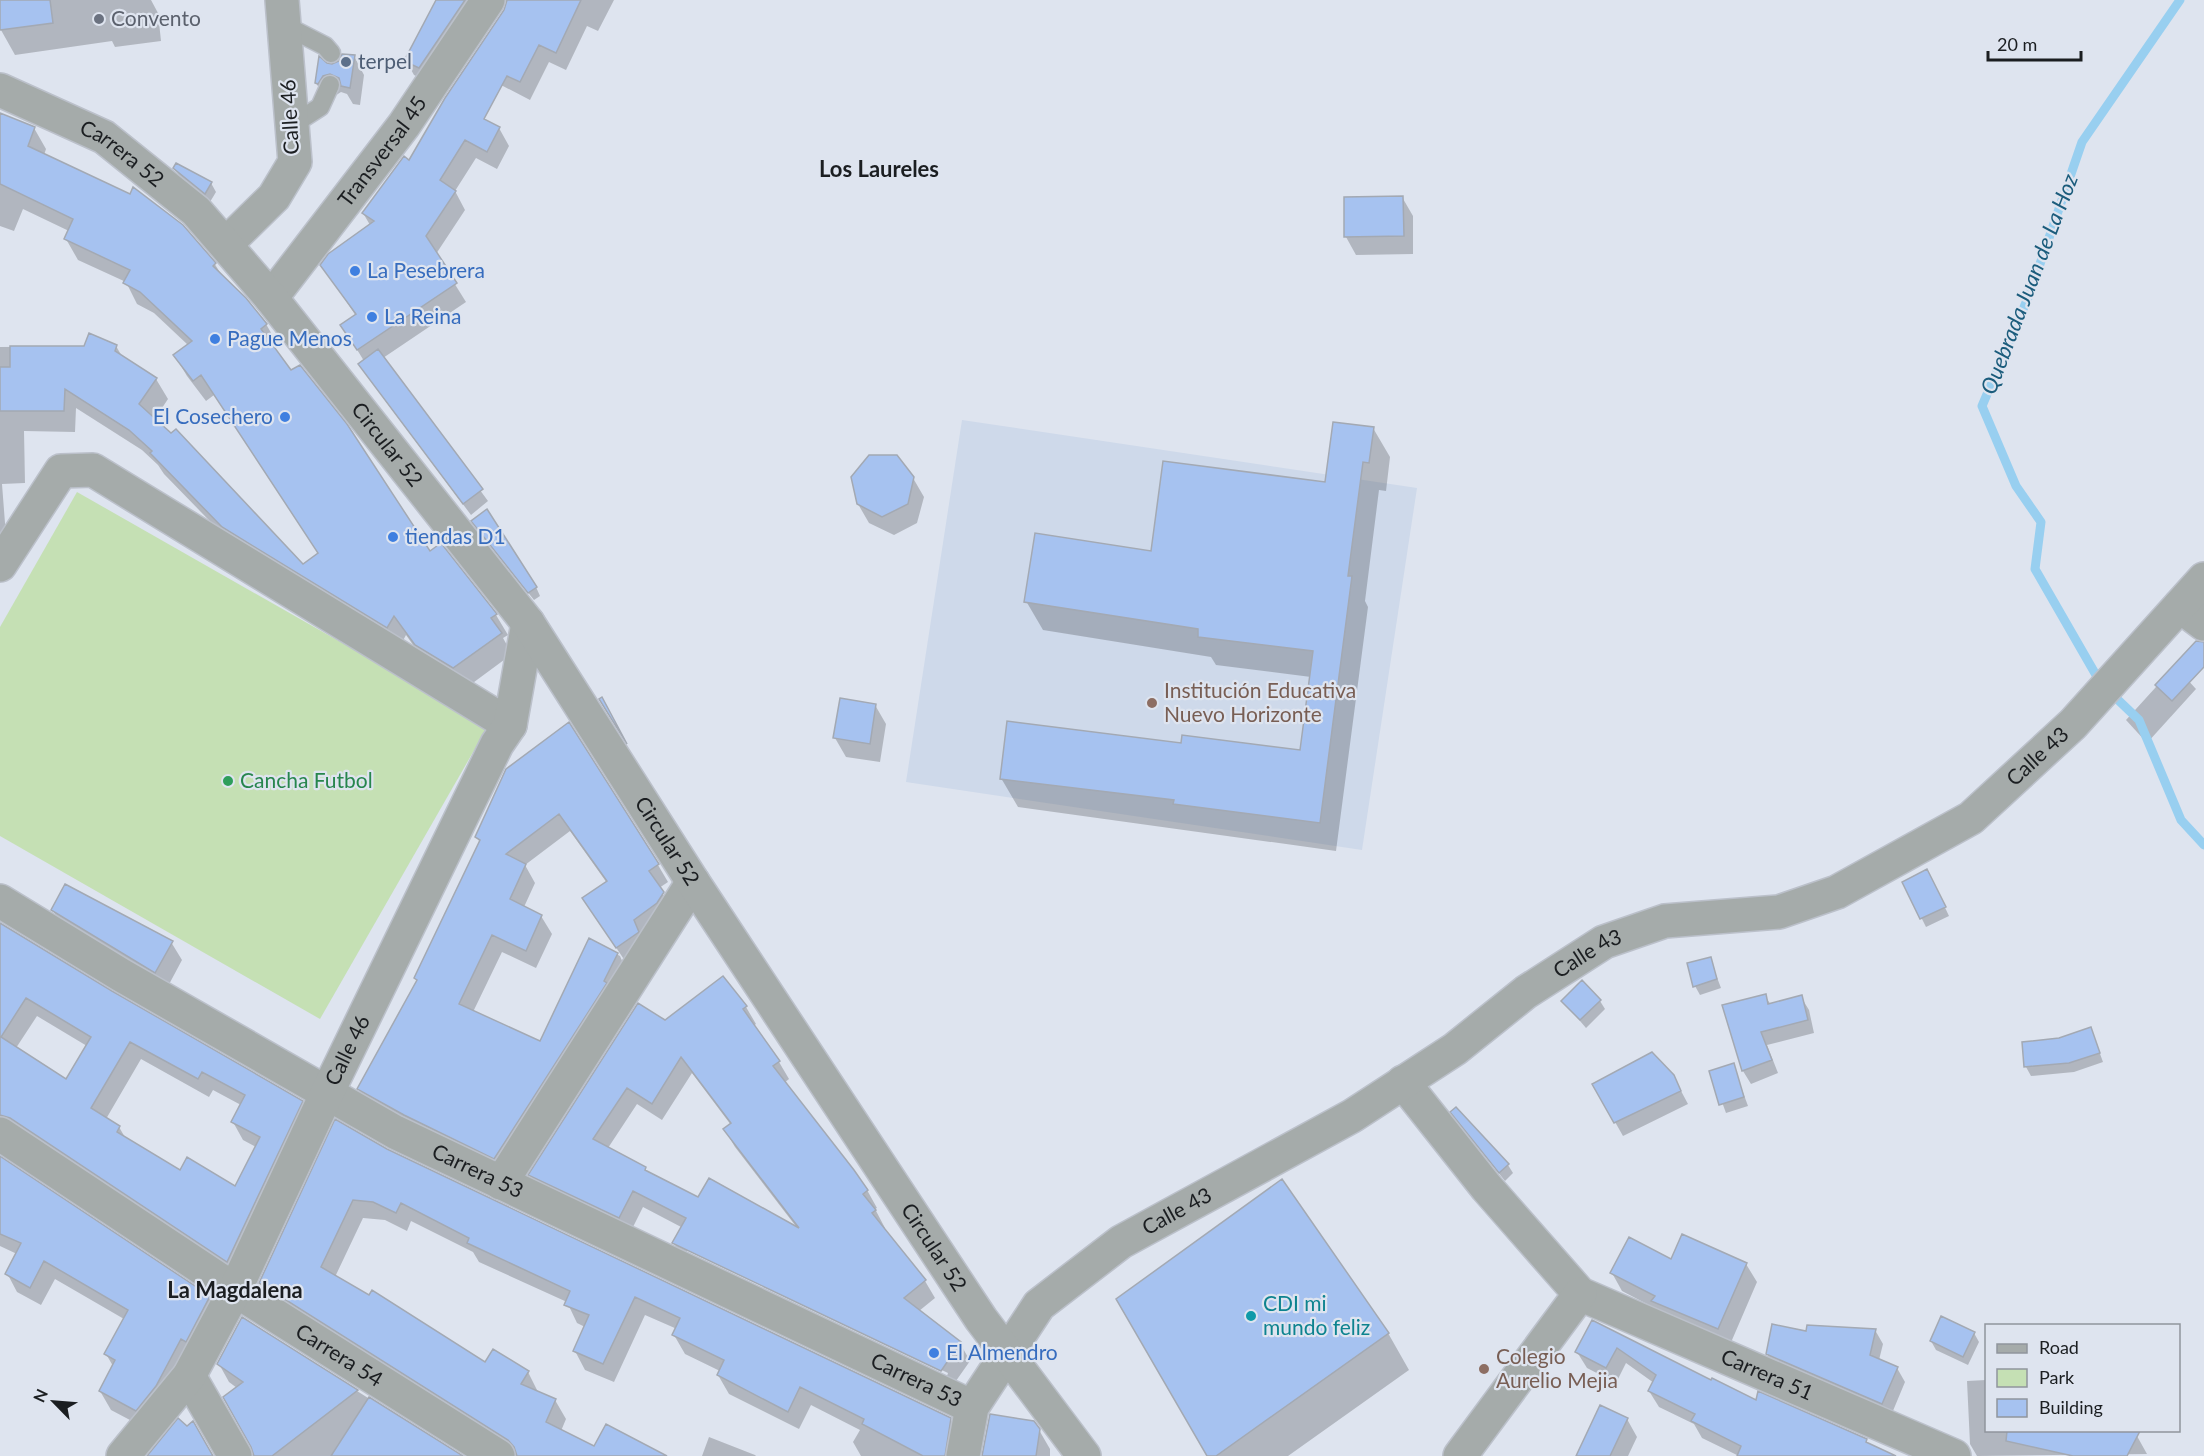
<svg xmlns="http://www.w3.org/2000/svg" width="2204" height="1456" viewBox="0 0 2204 1456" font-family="Lato,sans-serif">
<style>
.built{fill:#ced9ea}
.green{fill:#c5e0b4}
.shadow{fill:#0003;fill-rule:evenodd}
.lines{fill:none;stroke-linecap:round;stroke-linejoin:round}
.stream{stroke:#98cff0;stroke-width:9}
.building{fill:#a6c2f0;stroke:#a3a9b3;stroke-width:1.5;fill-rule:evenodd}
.service-casing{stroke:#bbc0ca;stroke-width:21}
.minor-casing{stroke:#bbc0ca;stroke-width:36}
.tertiary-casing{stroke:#bbc0ca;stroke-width:36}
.service{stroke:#a5abaa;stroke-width:18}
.minor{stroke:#a5abaa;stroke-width:33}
.tertiary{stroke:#a5abaa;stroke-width:33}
.worship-dot{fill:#6b7280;stroke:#dee4ef;stroke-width:2}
.service-dot{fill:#5c6f8a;stroke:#dee4ef;stroke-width:2}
.shop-dot{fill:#3f7fe0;stroke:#dee4ef;stroke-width:2}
.education-dot{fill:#8d6e63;stroke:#dee4ef;stroke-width:2}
.leisure-dot{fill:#2e9e5b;stroke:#dee4ef;stroke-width:2}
.culture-dot{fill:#0f9aa8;stroke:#dee4ef;stroke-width:2}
.labels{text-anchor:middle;stroke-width:4.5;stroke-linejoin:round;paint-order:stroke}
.worship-label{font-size:21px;fill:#5b616d;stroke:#dee4ef;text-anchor:start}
.service-label{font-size:21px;fill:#4e5e75;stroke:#dee4ef;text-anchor:start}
.street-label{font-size:21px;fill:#1b1e21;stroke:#dee4ef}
.shop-label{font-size:21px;fill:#366cbe;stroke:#dee4ef;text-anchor:start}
.education-label{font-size:21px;fill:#785e54;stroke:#dee4ef;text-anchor:start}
.leisure-label{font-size:21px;fill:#27864d;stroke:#dee4ef;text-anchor:start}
.culture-label{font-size:21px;fill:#0d838f;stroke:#dee4ef;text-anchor:start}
.neighbourhood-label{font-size:22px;font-weight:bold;fill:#1b1e21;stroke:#dee4ef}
.water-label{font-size:22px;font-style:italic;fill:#1b5c7c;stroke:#dee4ef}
</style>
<rect width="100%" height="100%" fill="#dee4ef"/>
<path class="built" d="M 962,420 L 1417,488 L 1362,850 L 906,782 Z"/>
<path class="green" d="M 77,492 L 488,726 L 320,1019 L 0,836 L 0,627 Z"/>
<path class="shadow" d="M 0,0 L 151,0 L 158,13 L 161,41 L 115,47 L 112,41 L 15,55 L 1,30 Z
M 438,0 L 468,0 L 428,82 L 414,75 L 406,61 Z
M 525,0 L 614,0 L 598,31 L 587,26 L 566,70 L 549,62 L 530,100 L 501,85 Z
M 354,56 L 364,75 L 360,105 L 353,104 L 347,94 L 341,92 L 327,101 L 316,83 L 326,65 L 333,66 Z
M 439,112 L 499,128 L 509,146 L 497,169 L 476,158 L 455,191 L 465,210 L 436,254 L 466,302 L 383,358 L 488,501 L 471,515 L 367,376 L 360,364 L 364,361 L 353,343 L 356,316 L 322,265 L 370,225 L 363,213 L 410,162 Z
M 0,114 L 34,128 L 46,149 L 44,155 L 214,263 L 223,277 L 266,324 L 278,345 L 273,349 L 430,553 L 496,615 L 508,635 L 503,638 L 512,654 L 466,688 L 428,666 L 406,635 L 399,648 L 236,548 L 164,474 L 158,465 L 142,450 L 76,408 L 75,432 L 24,431 L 25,483 L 2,484 L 7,549 L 0,549 L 0,347 L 116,346 L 123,358 L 156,379 L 168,399 L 154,420 L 303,567 L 319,554 L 214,395 L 206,401 L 187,376 L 175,356 L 188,345 L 154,313 L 137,304 L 126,282 L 78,260 L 66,239 L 69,231 L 23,209 L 14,231 L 0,226 Z
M 175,168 L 211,183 L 216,192 L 210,202 L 180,177 Z
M 1402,197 L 1413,216 L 1413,254 L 1356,255 L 1346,237 Z
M 1373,428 L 1390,457 L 1386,491 L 1379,490 L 1365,601 L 1368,607 L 1336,851 L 1018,807 L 1001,778 L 1183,744 L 1302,751 L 1311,677 L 1216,665 L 1211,657 L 1043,630 L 1026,601 L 1326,484 Z
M 913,478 L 924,497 L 917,523 L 894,535 L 869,523 L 858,504 Z
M 478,530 L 536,587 L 540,596 L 534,600 Z
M 2175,666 L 2196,689 L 2147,743 L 2126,720 Z
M 875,705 L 886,724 L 880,762 L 846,757 L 835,738 Z
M 507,770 L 658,865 L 668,882 L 659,888 L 673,911 L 627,964 L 584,899 L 607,883 L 570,831 L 525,865 L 535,883 L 524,907 L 541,916 L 552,934 L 536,968 L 502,952 L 473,1012 L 541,1042 L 590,940 L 620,956 L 627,972 L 505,1175 L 369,1107 L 359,1089 L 418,983 L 415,978 L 480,843 L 477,837 Z
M 1932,880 L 1949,916 L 1926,927 L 1904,883 Z
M 53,910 L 171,942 L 182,960 L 166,990 L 63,929 Z
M 0,925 L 111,993 L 302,1102 L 312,1120 L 238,1280 L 0,1132 ZM 37,1016 L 87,1046 L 67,1081 L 16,1048 ZM 141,1059 L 209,1097 L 213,1090 L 241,1105 L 233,1122 L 243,1140 L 256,1147 L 236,1188 L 180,1173 L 126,1139 L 119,1127 L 106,1119 Z
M 1710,959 L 1721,988 L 1700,995 L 1695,986 Z
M 723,978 L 746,1007 L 756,1024 L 753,1026 L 779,1062 L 789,1079 L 784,1083 L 867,1190 L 877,1208 L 875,1209 L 885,1228 L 883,1229 L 925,1281 L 935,1298 L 919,1311 L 960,1343 L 970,1361 L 951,1388 L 684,1261 L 674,1243 L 683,1228 L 643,1207 L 629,1235 L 540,1192 L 530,1175 L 665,1022 ZM 692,1073 L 731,1125 L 725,1130 L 735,1147 L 798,1229 L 699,1199 L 648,1174 L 645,1168 L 608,1148 L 637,1104 L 662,1120 ZM 687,1249 L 948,1373 L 947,1376 L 687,1252 Z
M 1765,996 L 1771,1005 L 1801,997 L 1809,1010 L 1814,1033 L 1767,1045 L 1778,1073 L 1751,1084 L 1743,1071 L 1724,1006 Z
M 1563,1001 L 1600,1001 L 1605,1009 L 1586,1028 Z
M 2091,1029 L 2103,1062 L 2074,1072 L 2031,1076 L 2026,1067 L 2023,1043 L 2060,1040 Z
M 1733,1065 L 1748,1106 L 1726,1113 L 1711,1072 Z
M 1673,1076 L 1688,1104 L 1623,1136 L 1594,1085 Z
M 1457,1121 L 1508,1165 L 1513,1173 L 1505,1181 Z
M 386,1150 L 950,1419 L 961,1438 L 958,1456 L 861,1456 L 853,1442 L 860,1430 L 811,1405 L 799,1429 L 729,1394 L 718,1375 L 720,1371 L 685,1354 L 674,1335 L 677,1329 L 645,1315 L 614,1382 L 585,1370 L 575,1351 L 585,1327 L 577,1323 L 567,1302 L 479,1262 L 473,1252 L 411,1221 L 407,1231 L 385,1220 L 363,1218 L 335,1277 L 486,1364 L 528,1372 L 538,1392 L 555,1400 L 566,1419 L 561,1431 L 595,1448 L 646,1456 L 516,1456 L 271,1302 L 261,1283 Z
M 0,1158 L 209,1297 L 220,1316 L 147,1429 L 111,1410 L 100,1391 L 113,1366 L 106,1354 L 124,1319 L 55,1279 L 41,1305 L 17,1292 L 7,1273 L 17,1254 L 0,1246 Z
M 1672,1261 L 1746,1264 L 1757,1282 L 1729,1347 L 1622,1291 L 1612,1273 Z
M 243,1319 L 460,1456 L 255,1456 L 237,1388 L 229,1382 L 219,1364 Z
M 1593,1322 L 1712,1382 L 1757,1402 L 1866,1440 L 1870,1446 L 1893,1456 L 1739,1456 L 1702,1438 L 1694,1424 L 1659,1407 L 1649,1391 L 1654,1383 L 1626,1363 L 1616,1383 L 1587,1368 L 1577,1352 Z
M 1875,1330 L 1883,1344 L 1879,1360 L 1897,1368 L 1905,1382 L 1890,1418 L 1776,1368 L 1767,1354 L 1808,1333 Z
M 1388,1333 L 1409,1370 L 1288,1456 L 1209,1456 Z
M 1974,1333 L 1979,1342 L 1968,1365 L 1936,1350 L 1931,1341 Z
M 1986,1380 L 1986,1430 L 2123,1430 L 2137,1436 L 2147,1454 L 1977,1456 L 1970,1444 L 1967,1381 Z
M 991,1416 L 1039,1430 L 1050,1449 L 1050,1456 L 982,1456 Z
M 1627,1419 L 1637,1437 L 1628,1456 L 1578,1456 Z
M 709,1437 L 755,1455 L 756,1456 L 702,1456 Z"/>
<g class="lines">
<path class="stream" d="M 2096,675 L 2035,569 L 2041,522 L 2016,486 L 1982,406 L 2030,293 L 2082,142 L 2180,0
M 2115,697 L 2139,720 L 2181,820 L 2204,845"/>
</g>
<path class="building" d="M 0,0 L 50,0 L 53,23 L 0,30 Z
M 436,0 L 465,0 L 419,68 L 404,61 Z
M 507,0 L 581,0 L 556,53 L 539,45 L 520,82 L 507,76 L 484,119 L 500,127 L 487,152 L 465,140 L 440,180 L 456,191 L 426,236 L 457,283 L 357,350 L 340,325 L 356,314 L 320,265 L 328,254 L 374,221 L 362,213 L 404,156 L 409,160 L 445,98 L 504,10 Z
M 342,54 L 355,55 L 350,88 L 341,86 L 339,78 L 330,74 L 323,76 L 318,84 L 315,83 L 319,56 L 327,63 L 332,64 L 339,61 Z
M 0,113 L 35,127 L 28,146 L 130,194 L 133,187 L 183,225 L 216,263 L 213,266 L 246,298 L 267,324 L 261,329 L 291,370 L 300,365 L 347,424 L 430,551 L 441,543 L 497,614 L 491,618 L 502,633 L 453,668 L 415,645 L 394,616 L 387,628 L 222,527 L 150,453 L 152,451 L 129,430 L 65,389 L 64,411 L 0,411 L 0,367 L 10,367 L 10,346 L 84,346 L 89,333 L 117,345 L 115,351 L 157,378 L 139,404 L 171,433 L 176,429 L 303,564 L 318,553 L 201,375 L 193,381 L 173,355 L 192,341 L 140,292 L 123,283 L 130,270 L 64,239 L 73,219 L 0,184 Z
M 176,163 L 212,182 L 205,194 L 173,168 Z
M 1403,196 L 1404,236 L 1344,237 L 1344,197 Z
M 378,349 L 483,489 L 463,504 L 358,364 Z
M 1333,422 L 1374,427 L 1369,463 L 1363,462 L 1348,576 L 1352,576 L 1320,823 L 1173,804 L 1174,800 L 1000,779 L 1007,721 L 1181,743 L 1182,735 L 1300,750 L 1313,651 L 1198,637 L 1198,629 L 1024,602 L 1035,533 L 1151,551 L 1163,461 L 1325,482 Z
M 869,455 L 897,455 L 914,477 L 908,504 L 882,517 L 857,504 L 851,477 Z
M 487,509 L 537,587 L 528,593 L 471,521 Z
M 2196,641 L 2204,642 L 2204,667 L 2172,701 L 2155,685 Z
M 602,697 L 627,744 L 599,699 Z
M 840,698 L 876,704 L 870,744 L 833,738 Z
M 569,722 L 659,864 L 649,871 L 664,892 L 657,903 L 634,920 L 639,932 L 616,948 L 582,898 L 607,881 L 559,814 L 506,854 L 526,864 L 510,899 L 542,915 L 526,951 L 492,935 L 459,1004 L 540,1041 L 589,938 L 618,953 L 604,981 L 607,983 L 494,1159 L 404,1115 L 357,1089 L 417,980 L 414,978 L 480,840 L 475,837 L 506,769 Z
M 1927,869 L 1946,907 L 1920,919 L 1902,882 Z
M 65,884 L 173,941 L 155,973 L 51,910 Z
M 0,923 L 112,991 L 303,1101 L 227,1262 L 10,1118 L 0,1115 ZM 26,998 L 91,1037 L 66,1079 L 1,1037 ZM 130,1042 L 198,1079 L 202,1072 L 245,1095 L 231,1122 L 260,1137 L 235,1186 L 187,1157 L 180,1170 L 117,1132 L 120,1126 L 91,1108 Z
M 1711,957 L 1717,979 L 1693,987 L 1687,963 Z
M 723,976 L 747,1006 L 743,1009 L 780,1061 L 773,1066 L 854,1170 L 868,1190 L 863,1194 L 876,1210 L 872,1213 L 926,1280 L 904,1298 L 961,1342 L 941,1371 L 672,1243 L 686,1218 L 633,1191 L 619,1218 L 528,1175 L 638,1003 L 665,1020 ZM 681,1057 L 731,1123 L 723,1129 L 799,1228 L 709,1178 L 698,1197 L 645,1170 L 646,1167 L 593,1139 L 627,1088 L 652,1104 Z
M 1582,980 L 1601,1000 L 1580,1020 L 1561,1001 Z
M 1766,994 L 1768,1004 L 1802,995 L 1808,1020 L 1761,1032 L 1772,1060 L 1742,1071 L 1722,1005 Z
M 2091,1027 L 2100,1053 L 2069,1063 L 2024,1067 L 2022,1042 L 2059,1038 Z
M 1652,1052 L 1674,1075 L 1681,1091 L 1614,1123 L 1592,1084 Z
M 1734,1063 L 1744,1097 L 1719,1105 L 1709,1071 Z
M 1456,1107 L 1509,1164 L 1499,1173 L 1450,1112 Z
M 335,1119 L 387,1149 L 951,1418 L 945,1456 L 923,1456 L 862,1424 L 864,1419 L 800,1387 L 788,1412 L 717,1375 L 724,1360 L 672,1335 L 680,1318 L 635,1297 L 603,1364 L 573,1351 L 589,1315 L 564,1305 L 570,1291 L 467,1243 L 469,1238 L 401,1203 L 396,1213 L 373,1202 L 353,1200 L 321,1267 L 369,1295 L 372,1290 L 485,1362 L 493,1349 L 529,1371 L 521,1384 L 556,1399 L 546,1422 L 594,1446 L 606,1424 L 667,1456 L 517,1456 L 514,1447 L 508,1440 L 259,1283 Z
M 0,1156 L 210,1296 L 186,1342 L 181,1339 L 156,1386 L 136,1411 L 99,1391 L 115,1360 L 104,1354 L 128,1310 L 44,1261 L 30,1288 L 5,1274 L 21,1243 L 0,1234 Z
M 1282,1179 L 1389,1333 L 1216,1456 L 1207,1456 L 1116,1299 Z
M 1682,1234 L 1747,1263 L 1718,1329 L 1651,1301 L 1655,1296 L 1610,1273 L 1629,1237 L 1671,1259 Z
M 1941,1316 L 1975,1332 L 1963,1357 L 1930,1341 Z
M 242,1317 L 358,1390 L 272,1456 L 254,1456 L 251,1447 L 223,1397 L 243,1382 L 217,1364 Z
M 1592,1320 L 1711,1380 L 1712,1378 L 1756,1400 L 1758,1391 L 1867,1439 L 1866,1442 L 1896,1456 L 1737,1456 L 1741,1446 L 1691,1421 L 1695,1414 L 1648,1391 L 1656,1375 L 1617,1348 L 1606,1368 L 1575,1352 Z
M 1772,1324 L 1806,1331 L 1807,1325 L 1876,1329 L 1870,1355 L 1898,1367 L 1882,1404 L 1766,1354 Z
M 369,1397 L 463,1456 L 331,1456 Z
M 1600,1405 L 1628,1418 L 1610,1456 L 1576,1456 Z
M 990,1414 L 1034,1421 L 1040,1429 L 1036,1456 L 982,1456 Z
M 178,1418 L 187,1426 L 193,1421 L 213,1456 L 147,1456 Z
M 2007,1431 L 2140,1431 L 2127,1456 L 2073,1456 L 2006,1441 Z"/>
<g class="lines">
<g class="service-casing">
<path id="service" d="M 284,25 L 325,46 L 331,53
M 292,125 L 320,107 L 330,85"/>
</g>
<g class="minor-casing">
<g id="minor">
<path d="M 226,244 L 274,197 L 295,162 L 282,0"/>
<path id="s1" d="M 271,298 L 404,125 L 488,0"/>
<path d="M 0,565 L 61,471 L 93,470 L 510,725"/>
<path d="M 2180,606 L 2204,624"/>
<path id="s2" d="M 0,901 L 121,975 L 395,1132 L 972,1407"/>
<path id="s3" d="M 1403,1082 L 1487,1188 L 1580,1294 L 1954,1456"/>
<path id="s4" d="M 0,1134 L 235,1290 L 498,1456"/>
<path d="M 501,1183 L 693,882"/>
<path d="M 189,1376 L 235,1456"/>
<path id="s5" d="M 123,1456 L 189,1376 L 235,1290 L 327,1093 L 497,744 L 510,725 L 528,623"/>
<path id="s6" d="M 963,1456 L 972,1407 L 1039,1305 L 1121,1242 L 1352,1116 L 1455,1049 L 1526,992 L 1604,942 L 1665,921 L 1779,912 L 1837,892 L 1971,818 L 2073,724 L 2204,579"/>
<path d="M 1460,1456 L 1580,1294"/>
</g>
</g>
<g class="tertiary-casing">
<g id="tertiary">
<path id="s7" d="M 0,90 L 104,137 L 196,211 L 271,298 L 528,623 L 693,882 L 981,1319 L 1084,1456"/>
</g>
</g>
<use href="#service" class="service"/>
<use href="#minor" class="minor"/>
<use href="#tertiary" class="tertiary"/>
</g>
<circle class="worship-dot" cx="99" cy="19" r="6"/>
<circle class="service-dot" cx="346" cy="62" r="6"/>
<g class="shop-dot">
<circle cx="355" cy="271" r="6"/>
<circle cx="372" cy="317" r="6"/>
<circle cx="215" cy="339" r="6"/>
<circle cx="285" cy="417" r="6"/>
<circle cx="393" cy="537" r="6"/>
<circle cx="934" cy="1353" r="6"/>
</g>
<g class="education-dot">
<circle cx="1152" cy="703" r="6"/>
<circle cx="1484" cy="1369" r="6"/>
</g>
<circle class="leisure-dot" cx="228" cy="781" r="6"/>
<circle class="culture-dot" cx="1251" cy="1316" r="6"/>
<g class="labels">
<g class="worship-label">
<text x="111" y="26">Convento</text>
</g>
<g class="service-label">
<text x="358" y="69">terpel</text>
</g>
<g class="street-label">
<text transform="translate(290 117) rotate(-93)" y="7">Calle 46</text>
<text dy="7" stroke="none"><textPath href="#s1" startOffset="184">Transversal 45</textPath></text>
<text dy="7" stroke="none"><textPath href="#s7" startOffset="138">Carrera 52</textPath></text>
<text dy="7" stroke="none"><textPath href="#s7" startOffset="534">Circular 52</textPath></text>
<text dy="7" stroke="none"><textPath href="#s6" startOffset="1329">Calle 43</textPath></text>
<text dy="7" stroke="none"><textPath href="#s7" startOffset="1020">Circular 52</textPath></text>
<text dy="7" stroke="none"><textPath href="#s6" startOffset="825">Calle 43</textPath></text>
<text dy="7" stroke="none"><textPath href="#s5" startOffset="466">Calle 46</textPath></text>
<text dy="7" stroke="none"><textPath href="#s2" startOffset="549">Carrera 53</textPath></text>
<text dy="7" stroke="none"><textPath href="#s6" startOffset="339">Calle 43</textPath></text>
<text dy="7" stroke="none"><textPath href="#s7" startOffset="1506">Circular 52</textPath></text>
<text dy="7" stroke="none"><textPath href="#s4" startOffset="405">Carrera 54</textPath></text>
<text dy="7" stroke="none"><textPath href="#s3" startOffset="480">Carrera 51</textPath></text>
<text dy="7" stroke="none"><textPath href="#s2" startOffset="1035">Carrera 53</textPath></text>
</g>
<g class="shop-label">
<text x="367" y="278">La Pesebrera</text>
<text x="384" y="324">La Reina</text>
<text x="227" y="346">Pague Menos</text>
<text x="273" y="424" text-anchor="end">El Cosechero</text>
<text x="405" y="544">tiendas D1</text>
<text x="946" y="1360">El Almendro</text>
</g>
<g class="education-label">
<text x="1164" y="698">Institución Educativa<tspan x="1164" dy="24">Nuevo Horizonte</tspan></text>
<text x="1496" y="1364">Colegio<tspan x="1496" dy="24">Aurelio Mejia</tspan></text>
</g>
<g class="leisure-label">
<text x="240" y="788">Cancha Futbol</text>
</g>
<g class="culture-label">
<text x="1263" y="1311">CDI mi<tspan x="1263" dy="24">mundo feliz</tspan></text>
</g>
<g class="neighbourhood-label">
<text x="879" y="177">Los Laureles</text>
<text x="235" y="1298">La Magdalena</text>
</g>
<g class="water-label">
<text transform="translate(2029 284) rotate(-69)" y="8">Quebrada Juan de La Hoz</text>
</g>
</g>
<rect x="1985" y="1324" width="195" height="108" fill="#dee4ef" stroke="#90959d" stroke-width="1.5"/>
<rect x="1997" y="1344" width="30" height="9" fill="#a5abaa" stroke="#90959d" stroke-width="1.5"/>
<text x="2039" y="1354" font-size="18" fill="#1b1e21">Road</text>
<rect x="1997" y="1369" width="30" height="18" fill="#c5e0b4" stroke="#90959d" stroke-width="1.5"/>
<text x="2039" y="1384" font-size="18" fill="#1b1e21">Park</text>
<rect x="1997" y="1399" width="30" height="18" fill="#a6c2f0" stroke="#90959d" stroke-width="1.5"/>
<text x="2039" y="1414" font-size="18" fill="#1b1e21">Building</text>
<g transform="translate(54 1402) rotate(295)" stroke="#dee4ef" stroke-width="4.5" paint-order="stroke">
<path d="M0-4.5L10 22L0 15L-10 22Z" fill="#1b1e21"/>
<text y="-9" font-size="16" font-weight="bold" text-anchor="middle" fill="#1b1e21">N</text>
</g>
<path d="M1988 51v9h93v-9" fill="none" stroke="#1b1e21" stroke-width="3"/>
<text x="1997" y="51" font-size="18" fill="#1b1e21" stroke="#dee4ef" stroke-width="4.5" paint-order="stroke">20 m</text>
</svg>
